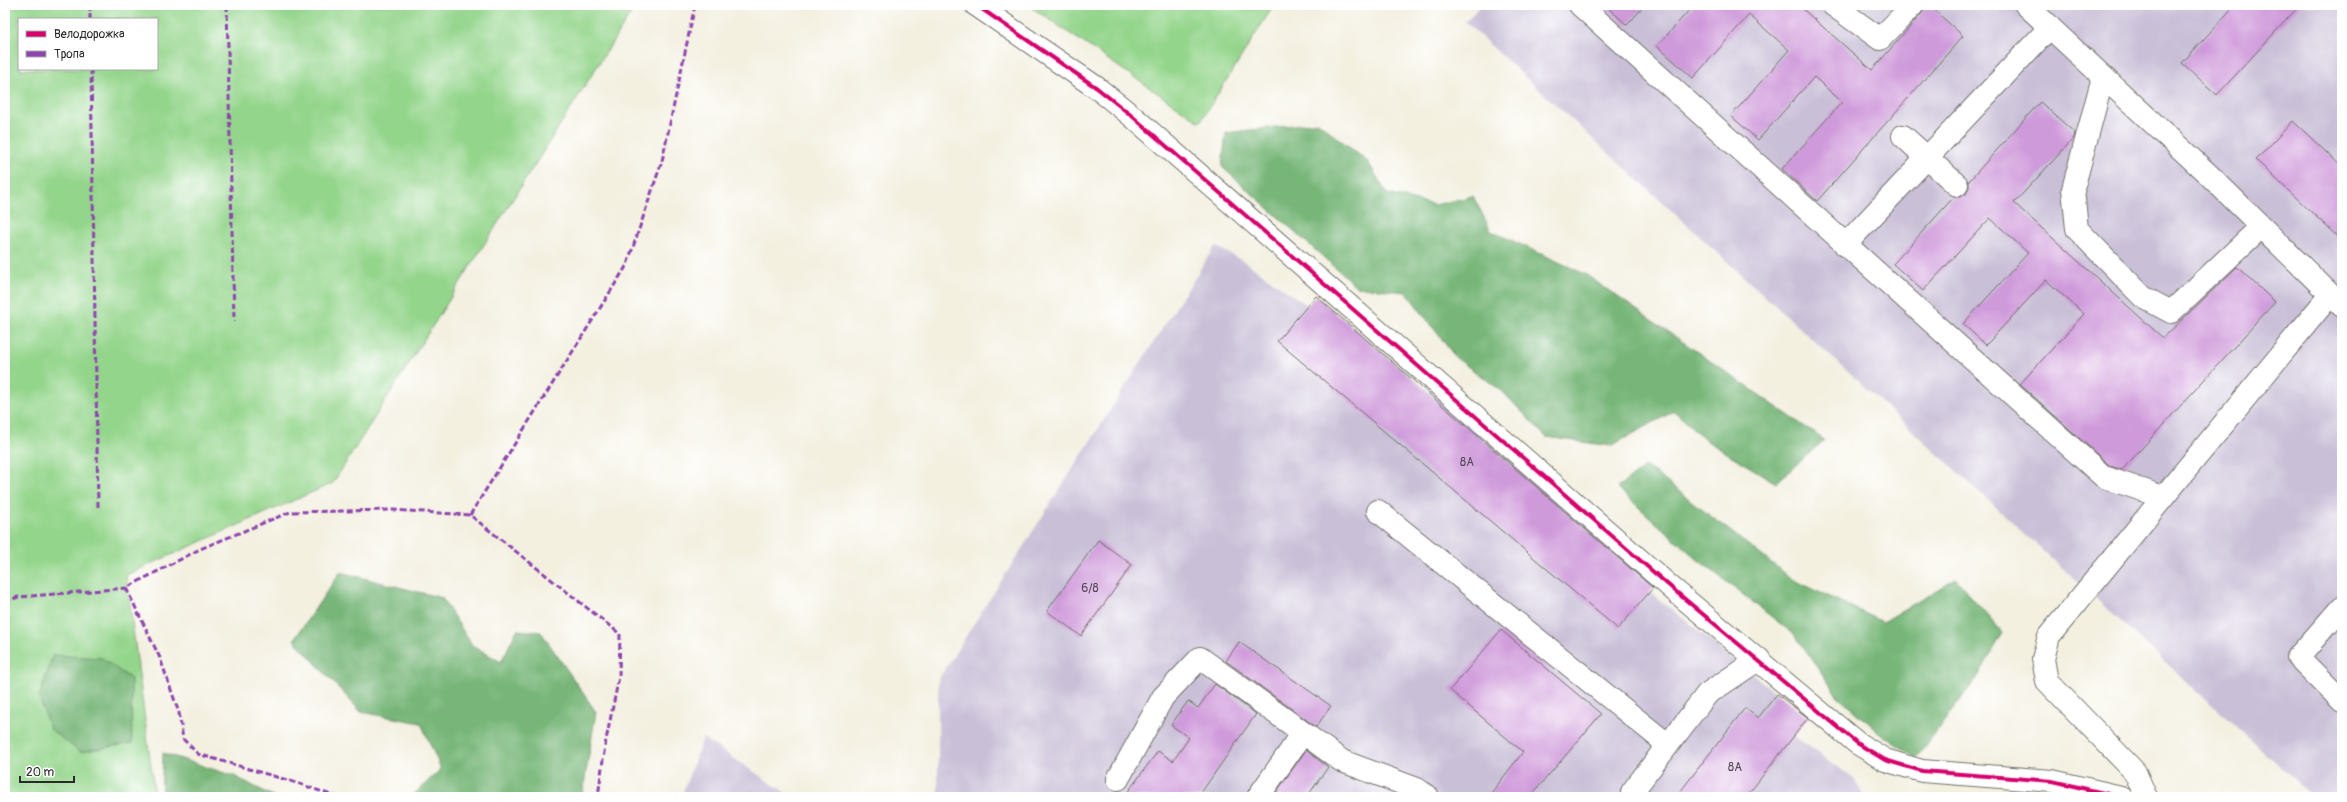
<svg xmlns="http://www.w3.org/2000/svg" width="2347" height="802" viewBox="0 0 2347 802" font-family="Pangolin,sans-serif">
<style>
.industrial{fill:#c9bfd7}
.green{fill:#94d58c;stroke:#60805c;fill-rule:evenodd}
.forest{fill:#77b678;stroke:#517052}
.building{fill:#cf9ada}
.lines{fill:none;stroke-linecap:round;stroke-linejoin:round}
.minor-casing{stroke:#71706a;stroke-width:24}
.minor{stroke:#fff;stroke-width:22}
.quiet{stroke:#8e44ad;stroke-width:3;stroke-dasharray:6 3;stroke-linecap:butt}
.cycleway-casing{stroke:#fff;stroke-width:6}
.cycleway{stroke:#d6006c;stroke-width:4}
.labels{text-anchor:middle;stroke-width:4;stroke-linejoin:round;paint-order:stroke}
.number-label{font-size:12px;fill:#544757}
</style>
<rect width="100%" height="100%" fill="#fff"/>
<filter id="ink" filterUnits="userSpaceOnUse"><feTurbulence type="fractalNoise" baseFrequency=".025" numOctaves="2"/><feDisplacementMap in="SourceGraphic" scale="8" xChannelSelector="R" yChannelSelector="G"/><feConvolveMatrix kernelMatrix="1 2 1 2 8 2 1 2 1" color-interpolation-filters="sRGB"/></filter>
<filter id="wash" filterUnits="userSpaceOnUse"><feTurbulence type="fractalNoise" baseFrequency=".012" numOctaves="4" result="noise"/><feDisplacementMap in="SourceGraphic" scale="16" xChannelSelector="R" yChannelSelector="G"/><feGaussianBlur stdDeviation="0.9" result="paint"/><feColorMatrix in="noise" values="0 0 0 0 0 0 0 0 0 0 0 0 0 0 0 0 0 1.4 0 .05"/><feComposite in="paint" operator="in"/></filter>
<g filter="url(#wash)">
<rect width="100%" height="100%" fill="#f3f0e0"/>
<path class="industrial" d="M 1481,5 L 2342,5 L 2342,797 L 2313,797 L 1465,22 Z
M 1215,246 L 1245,262 L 1307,305 L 1316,296 L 1656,584 L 1650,592 L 1777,694 L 1794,736 L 1854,779 L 1864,797 L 938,797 L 938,680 Z
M 703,738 L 792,797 L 681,797 Z"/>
<path class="green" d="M 5,5 L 636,5 L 333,483 L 126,575 L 155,797 L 5,797 ZM 19,19 L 157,19 L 157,69 L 19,69 Z
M 1028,5 L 1274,5 L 1200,122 Z"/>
<path class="forest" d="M 1318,122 L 1368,162 L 1387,194 L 1435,205 L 1473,196 L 1491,231 L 1585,274 L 1824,440 L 1776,483 L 1707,441 L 1674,411 L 1611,446 L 1546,437 L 1502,391 L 1456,358 L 1406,292 L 1357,287 L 1222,167 L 1226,133 Z
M 1646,466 L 1792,579 L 1883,622 L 1956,579 L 2003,633 L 1977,678 L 1916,758 L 1880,733 L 1837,695 L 1795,635 L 1697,559 L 1617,488 Z
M 340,572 L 442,598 L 472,645 L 501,662 L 517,630 L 541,632 L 596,712 L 582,797 L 411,797 L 441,769 L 421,723 L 361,712 L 294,640 Z
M 53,655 L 102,658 L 131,679 L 132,743 L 80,752 L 50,729 L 39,697 Z
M 163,753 L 234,776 L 275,797 L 161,797 Z"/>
<g id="blocks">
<path class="building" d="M 1605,5 L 1645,5 L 1627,25 Z
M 1694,5 L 1798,5 L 1872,70 L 1929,5 L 1963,36 L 1817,201 L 1782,169 L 1842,102 L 1814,77 L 1758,140 L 1731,116 L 1789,50 L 1749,15 L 1693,78 L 1657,46 Z
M 2235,5 L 2300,5 L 2217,95 L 2182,63 Z
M 2040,102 L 2075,133 L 2074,138 L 2014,203 L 2163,338 L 2237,267 L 2275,302 L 2122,470 L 2110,466 L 2020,384 L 2084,314 L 2046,280 L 1986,345 L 1963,324 L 2028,253 L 1990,218 L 1923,291 L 1893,264 L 1954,197 L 1960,197 L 1966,194 L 1969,187 L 1969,181 Z
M 2293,121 L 2342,167 L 2342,241 L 2256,160 Z
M 1316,296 L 1653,588 L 1618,629 L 1277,341 Z
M 1098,540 L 1132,565 L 1081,636 L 1047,611 Z
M 1501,630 L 1601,714 L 1530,797 L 1488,797 L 1523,752 L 1450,690 Z
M 1239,642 L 1331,706 L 1316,727 L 1226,661 Z
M 1215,684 L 1256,714 L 1198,797 L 1124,797 L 1158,751 L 1173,761 L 1189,738 L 1171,725 L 1188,701 L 1198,708 Z
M 1777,694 L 1808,718 L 1746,797 L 1676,797 L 1745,708 L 1758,718 Z
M 1306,750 L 1328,767 L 1307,797 L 1273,797 Z"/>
</g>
</g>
<g filter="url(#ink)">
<use href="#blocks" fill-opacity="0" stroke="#71706a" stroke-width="1"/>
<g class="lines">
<g class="minor-casing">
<path id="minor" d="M 976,5 L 1097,88 L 1132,116 L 1674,590 L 1857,743 L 1885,760 L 1922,771 L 2052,781 L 2121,797
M 1580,5 L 2104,477 L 2163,497
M 1833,5 L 1880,39 L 1913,5
M 2026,5 L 2209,175 L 2342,306
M 2103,77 L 2073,189 L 2077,229 L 2143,297 L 2171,312 L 2261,227
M 1903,136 L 1957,185
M 1845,245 L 2050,27
M 1378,511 L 1667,744
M 2342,607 L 2298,657 L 2342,701
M 1118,779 L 1163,697 L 1200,658 L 1342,761 L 1417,789 L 1428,797
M 1632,792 L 1707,694 L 1759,659
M 1258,797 L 1303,733
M 2146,797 L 2135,772 L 2047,681 L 2043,659 L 2049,636 L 2330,295"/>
</g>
<use href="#minor" class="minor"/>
<path class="quiet" d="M 90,5 L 90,19
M 227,5 L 234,321
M 91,69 L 98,508
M 470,515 L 627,265 L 662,161 L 695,5
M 126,588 L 160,658 L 179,713 L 183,739 L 198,754 L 297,783 L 337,797
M 5,602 L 18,597 L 126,588 L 200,549 L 290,512 L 393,510 L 470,515 L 620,634 L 619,677 L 605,745 L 598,797"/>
<g class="cycleway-casing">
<path id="cycleway" d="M 976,5 L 1097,88 L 1132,116 L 1674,590 L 1857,743 L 1885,760 L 1922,771 L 2052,781 L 2121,797"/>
</g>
<use href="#cycleway" class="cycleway"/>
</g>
</g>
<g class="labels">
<g class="number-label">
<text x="1467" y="466">8А</text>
<text x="1090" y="592">6/8</text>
<text x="1735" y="771">8А</text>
</g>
</g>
<rect width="2347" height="802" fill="none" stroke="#fff" stroke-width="20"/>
<rect x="18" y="18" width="140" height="52" fill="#ffffff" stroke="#aaaaaa"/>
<rect x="26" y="31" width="20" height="6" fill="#d6006c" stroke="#aaaaaa"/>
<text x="54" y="38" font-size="12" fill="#2b2b2b">Велодорожка</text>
<rect x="26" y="51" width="20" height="6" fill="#8e44ad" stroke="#aaaaaa"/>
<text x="54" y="58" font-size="12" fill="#2b2b2b">Тропа</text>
<path d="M20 776v6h54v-6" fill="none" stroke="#2b2b2b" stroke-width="2"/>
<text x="26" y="776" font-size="12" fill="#2b2b2b" stroke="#ffffff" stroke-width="3" paint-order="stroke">20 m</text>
</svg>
